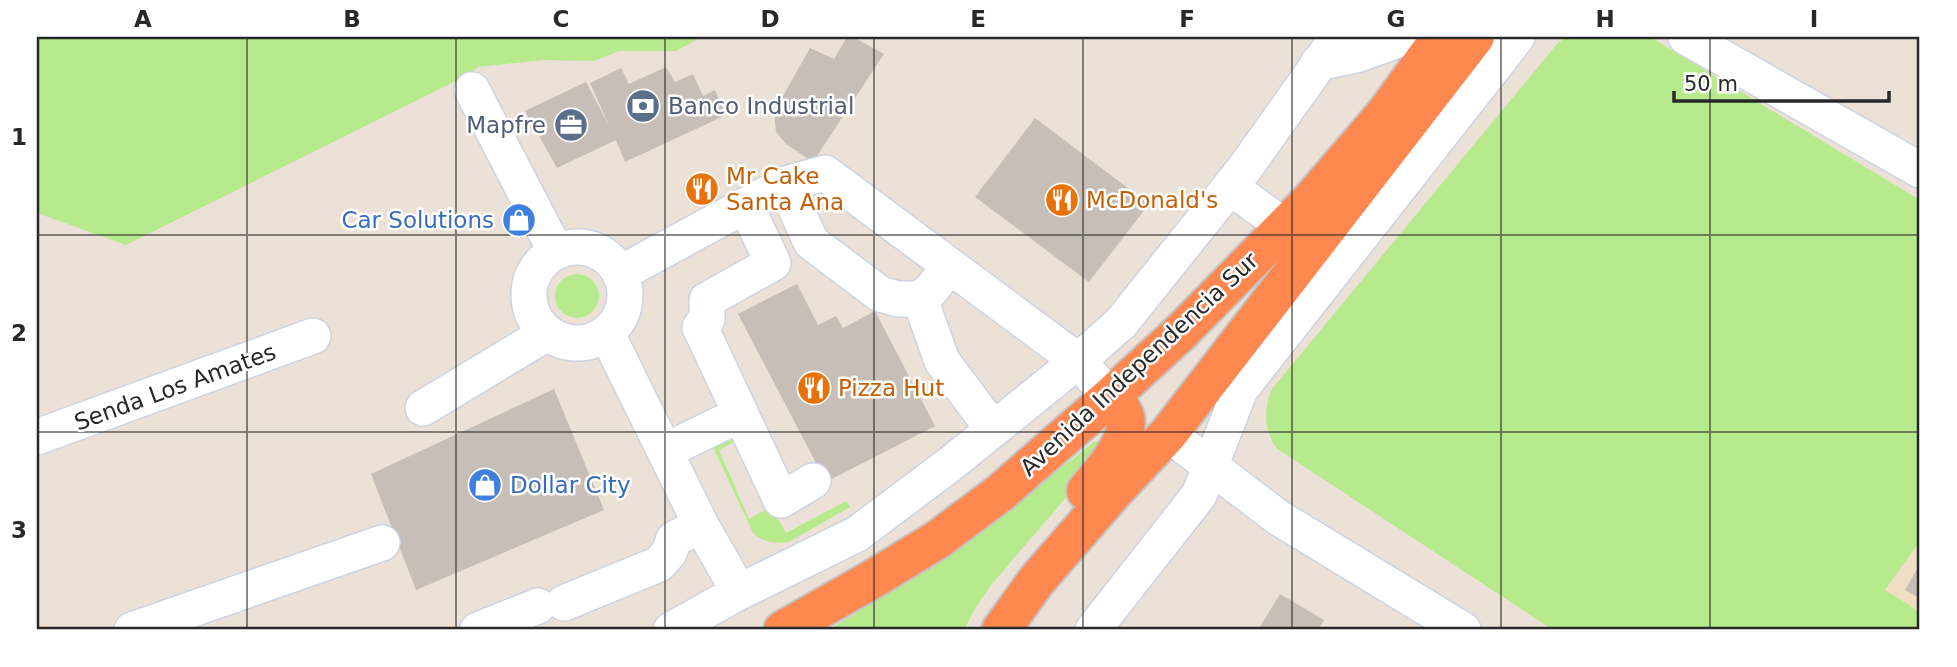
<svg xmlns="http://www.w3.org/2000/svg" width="1957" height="667" viewBox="0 0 1957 667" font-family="'DejaVu Sans',sans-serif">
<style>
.education{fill:#f0ddc4}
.green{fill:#b7ea8d}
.building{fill:#c7beb7}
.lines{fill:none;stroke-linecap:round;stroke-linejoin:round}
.minor-casing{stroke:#cdd3e3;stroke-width:38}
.highway-casing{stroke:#c3c3c3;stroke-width:42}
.minor{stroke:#fff;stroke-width:35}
.highway{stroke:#ff8750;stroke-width:38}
.grid{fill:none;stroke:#282828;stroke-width:2;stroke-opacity:0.55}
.labels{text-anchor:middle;stroke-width:5;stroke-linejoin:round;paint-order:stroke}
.service-label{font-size:23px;fill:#4e5e75;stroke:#fff;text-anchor:start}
.food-label{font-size:23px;fill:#c56008;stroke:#fff;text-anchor:start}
.shop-label{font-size:23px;fill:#366cbe;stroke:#fff;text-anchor:end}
.street-label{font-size:23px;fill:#282828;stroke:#fff}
.neatline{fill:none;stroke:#282828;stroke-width:2.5}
.grid-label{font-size:23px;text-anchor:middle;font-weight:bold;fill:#282828}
</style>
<rect width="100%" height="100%" fill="#ece1d7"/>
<path class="education" d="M 1920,541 L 1920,612 L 1885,591 Z"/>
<path class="green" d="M 37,37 L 702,37 L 676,51 L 619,51 L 594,61 L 543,60 L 478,67 L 468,75 L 126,245 L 37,213 Z
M 1566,37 L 1650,37 L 1920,200 L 1920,541 L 1885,590 L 1920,612 L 1920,630 L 1553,630 L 1276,448 C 1264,428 1263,410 1272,389 L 1557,44 Z
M555 296a22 22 0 1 1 44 0a22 22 0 1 1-44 0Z
M 735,436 L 737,440 L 719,450 L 749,519 L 767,509 L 772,509 L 786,533 L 846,501 L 850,507 L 789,542 L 777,543 L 766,541 L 755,535 L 752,531 L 713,447 Z
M 1100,440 L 1103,440 L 1093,466 L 991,585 L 976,607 L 964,630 L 828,630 C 923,574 1008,511 1094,442 Z"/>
<path class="building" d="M 847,37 L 853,37 L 884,54 L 813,162 L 786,144 L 776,132 L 774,112 L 810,48 L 834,59 Z
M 666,67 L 675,82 L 693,74 L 703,96 L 715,90 L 726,115 L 625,162 L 616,140 L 557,168 L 525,111 L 586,82 L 610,128 L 590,83 L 621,68 L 629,84 Z
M 1035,118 L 1149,204 L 1089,282 L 975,197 Z
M 797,284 L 818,325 L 836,316 L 843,328 L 875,311 L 935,426 L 826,482 L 738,314 Z
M 554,389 L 604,510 L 416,590 L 371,474 Z
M 1920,564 L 1920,599 L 1905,590 Z
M 1280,594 L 1324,620 L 1318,630 L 1258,630 Z"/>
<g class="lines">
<g class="minor-casing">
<path id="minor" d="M 1686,37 L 1920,170
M 1318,63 L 1356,55 L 1406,37
M 472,90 L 556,252
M 785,184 L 811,242 L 880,294 L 898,299 L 920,299 L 931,290 L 950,266
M 1230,187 L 1284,226
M 746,206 L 773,263 L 707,300 L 707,319 L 700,327 L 781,500 L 813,481
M529 295a48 48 0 1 1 96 0a48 48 0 1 1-96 0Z
M 621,273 L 785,184 L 825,173 L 1078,361 L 1110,397
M 920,299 L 942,361 L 993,429
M 607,334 L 701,525 L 739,592
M 423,408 L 547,333
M 1168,434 L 1279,518 L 1463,630
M 37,437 L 313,336
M 665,451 L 741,414
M 564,603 L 659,564 L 669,553 L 674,539 L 701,525
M 132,630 L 382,543
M 478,630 L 538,606
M 671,630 L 739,592 L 857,534 L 949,465 L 1078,361 L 1121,323 L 1245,168 L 1338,37
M 1093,630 L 1199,495 L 1240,390 L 1517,37"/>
</g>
<g class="highway-casing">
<path id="highway" d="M 1086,491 C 1100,474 1134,438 1124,414 C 1122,408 1115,402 1110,397
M 783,630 L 873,579 L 937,540 L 1000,493 L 1110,397 L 1181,332 L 1311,200 L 1385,114 L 1441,37
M 1001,630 L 1037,580 L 1117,488 L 1168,434 L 1475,37"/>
</g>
<use href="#minor" class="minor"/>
<use href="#highway" class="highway"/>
</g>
<path class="grid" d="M 247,37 L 247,630M 456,37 L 456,630M 665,37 L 665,630M 874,37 L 874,630M 1083,37 L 1083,630M 1292,37 L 1292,630M 1501,37 L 1501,630M 1710,37 L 1710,630M 37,235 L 1920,235M 37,432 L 1920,432"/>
<defs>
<g id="bank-disc" transform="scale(1.75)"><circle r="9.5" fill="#5c6f8a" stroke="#fff"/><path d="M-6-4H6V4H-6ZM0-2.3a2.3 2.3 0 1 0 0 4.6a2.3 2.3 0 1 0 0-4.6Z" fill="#fff"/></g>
<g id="office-disc" transform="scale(1.75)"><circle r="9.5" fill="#5c6f8a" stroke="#fff"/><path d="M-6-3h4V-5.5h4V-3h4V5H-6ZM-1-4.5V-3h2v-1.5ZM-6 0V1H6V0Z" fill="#fff"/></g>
<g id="restaurant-disc" transform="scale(1.75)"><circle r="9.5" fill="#e8710a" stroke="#fff"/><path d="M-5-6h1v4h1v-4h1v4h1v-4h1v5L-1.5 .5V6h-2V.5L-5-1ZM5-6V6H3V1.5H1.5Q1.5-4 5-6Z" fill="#fff"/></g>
<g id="shop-disc" transform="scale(1.75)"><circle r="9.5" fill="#3f7fe0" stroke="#fff"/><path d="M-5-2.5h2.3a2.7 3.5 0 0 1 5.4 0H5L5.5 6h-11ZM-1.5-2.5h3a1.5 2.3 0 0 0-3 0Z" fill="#fff"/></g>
</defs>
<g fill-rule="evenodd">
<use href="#bank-disc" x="643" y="106"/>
<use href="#office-disc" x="571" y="125"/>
<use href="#restaurant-disc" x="702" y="189"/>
<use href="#restaurant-disc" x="1062" y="200"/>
<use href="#shop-disc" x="519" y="220"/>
<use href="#restaurant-disc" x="814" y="388"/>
<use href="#shop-disc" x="485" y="485"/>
</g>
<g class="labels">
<g class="service-label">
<text x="668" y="114">Banco Industrial</text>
<text x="546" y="133" text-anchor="end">Mapfre</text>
</g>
<g class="food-label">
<text x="726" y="184">Mr Cake<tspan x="726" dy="26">Santa Ana</tspan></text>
<text x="1086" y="208">McDonald's</text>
<text x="838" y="396">Pizza Hut</text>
</g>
<g class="shop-label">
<text x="494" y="228">Car Solutions</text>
<text x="510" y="493" text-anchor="start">Dollar City</text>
</g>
<g class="street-label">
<text transform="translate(1139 364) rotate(-43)" y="8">Avenida Independencia Sur</text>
<text transform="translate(175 387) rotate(-20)" y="8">Senda Los Amates</text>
</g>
</g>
<rect width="1957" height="667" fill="none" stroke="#ffffff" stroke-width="77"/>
<path d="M1674 91v10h215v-10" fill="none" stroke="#282828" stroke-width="3.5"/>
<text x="1684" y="91" font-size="21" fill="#282828" stroke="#ffffff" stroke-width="5" paint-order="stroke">50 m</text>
<rect x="38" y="38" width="1880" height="590" class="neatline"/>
<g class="grid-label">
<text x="143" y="27">A</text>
<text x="352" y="27">B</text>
<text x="561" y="27">C</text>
<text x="770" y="27">D</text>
<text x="978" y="27">E</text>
<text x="1187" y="27">F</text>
<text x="1396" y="27">G</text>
<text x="1605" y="27">H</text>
<text x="1814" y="27">I</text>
<text x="19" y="145">1</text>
<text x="19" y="341">2</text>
<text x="19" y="538">3</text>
</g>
</svg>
